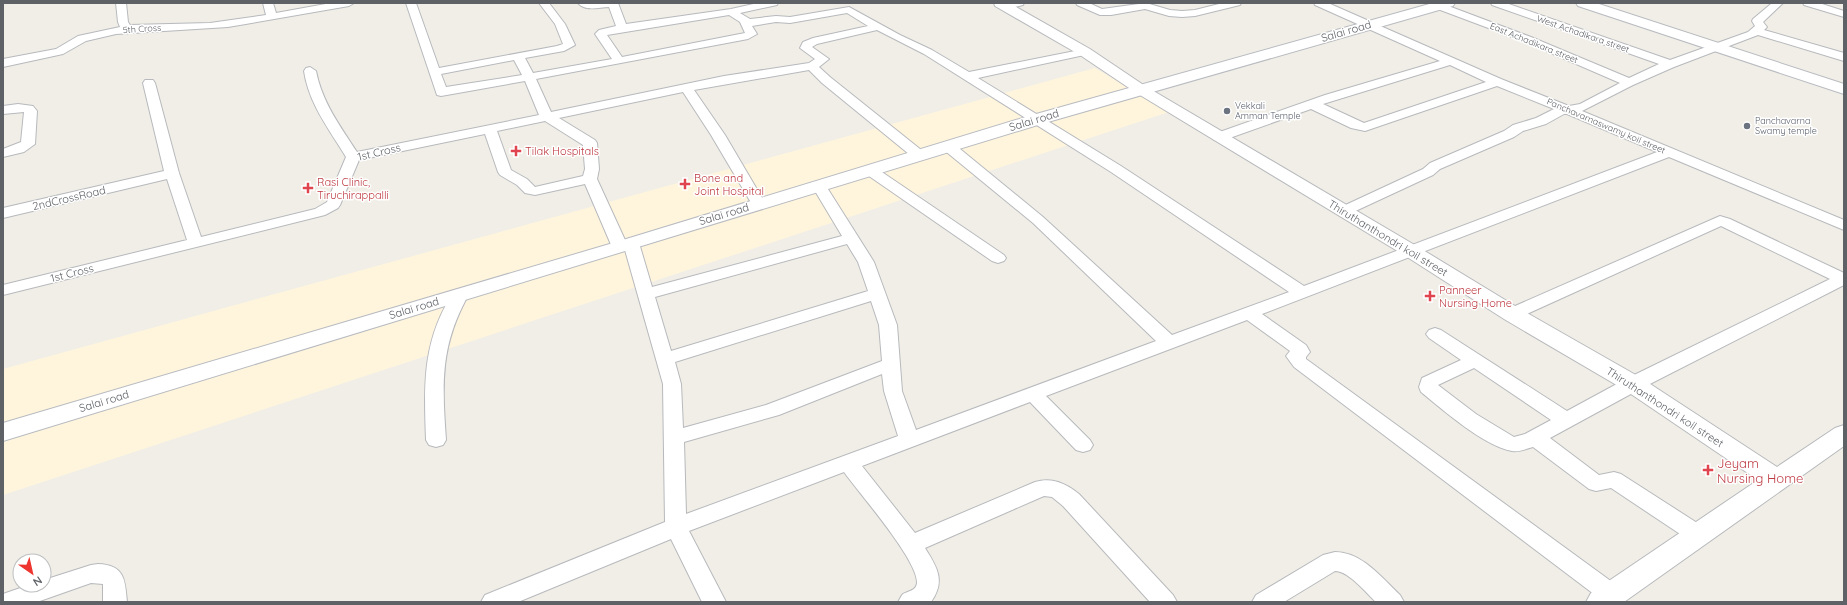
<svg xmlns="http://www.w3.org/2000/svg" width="1847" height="605" viewBox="0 0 1847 605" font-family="Quicksand,sans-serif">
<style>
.commercial{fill:#fff5dd}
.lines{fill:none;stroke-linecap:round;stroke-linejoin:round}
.minor-casing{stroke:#b7b9bd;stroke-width:2}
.tertiary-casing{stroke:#b7b9bd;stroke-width:2}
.secondary-casing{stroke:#b8bbc0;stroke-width:2}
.minor{fill:#fff;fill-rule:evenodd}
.tertiary{fill:#fff;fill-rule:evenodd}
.secondary{fill:#fff;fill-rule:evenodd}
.worship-dot{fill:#6b7280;stroke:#fff;stroke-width:1.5}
.health-dot{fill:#e0444e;stroke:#fff;stroke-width:1.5}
.labels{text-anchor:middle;stroke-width:3;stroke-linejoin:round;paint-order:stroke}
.far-street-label{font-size:9px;fill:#5e6267;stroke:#fff}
.far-worship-label{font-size:9px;fill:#5b616d;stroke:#fff;text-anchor:start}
.street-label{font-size:11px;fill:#5e6267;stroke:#fff}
.health-label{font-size:11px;fill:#be3a42;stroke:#fff;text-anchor:start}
.near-health-label{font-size:13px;fill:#be3a42;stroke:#fff;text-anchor:start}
</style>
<rect width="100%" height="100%" fill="#f0eee6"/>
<path class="commercial" d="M 1095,68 L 1169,112 L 3,495 L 3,369 Z"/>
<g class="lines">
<g class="minor-casing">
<path id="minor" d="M 116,3 L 126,3 L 128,22 L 130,25 L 210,23 L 266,15 L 263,3 L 273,3 L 276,13 L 331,3 L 354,3 L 349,6 L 228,27 L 116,34 L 86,41 L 63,54 L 3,67 L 3,59 L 56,49 L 78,36 L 120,27 L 118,22 Z
M 406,3 L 416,3 L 439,68 L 557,46 L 563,44 L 555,24 L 539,3 L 549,3 L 565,24 L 575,45 L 564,51 L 525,58 L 533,73 L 612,59 L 595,34 L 599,30 L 616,26 L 609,7 C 599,7 586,12 578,3 L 618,3 L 626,24 L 731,9 L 758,3 L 778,3 L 777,5 L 740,13 L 750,19 L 776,16 L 790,17 L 849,7 L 900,35 L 932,50 L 969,72 L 1085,49 L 1089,50 L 1091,52 L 1089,54 L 978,78 L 1121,166 L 1304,286 L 1657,152 L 1567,114 L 1564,114 L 1546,124 L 1523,131 L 1514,137 L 1440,169 L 1433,175 L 1349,214 L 1344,216 L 1339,214 L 1336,211 L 1339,208 L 1423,169 L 1430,163 L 1504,131 L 1513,125 L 1536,118 L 1554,109 L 1497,86 L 1365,131 L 1351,128 L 1311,109 L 1224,140 L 1214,140 L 1212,137 L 1214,134 L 1325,95 L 1440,61 L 1315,5 L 1314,3 L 1328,3 L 1501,79 L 1569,106 L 1580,104 L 1620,83 L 1523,41 L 1435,8 L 1434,6 L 1435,4 L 1443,4 L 1531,37 L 1629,78 L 1659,64 L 1492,5 L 1491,3 L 1506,3 L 1670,60 L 1748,32 L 1755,26 L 1752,21 L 1753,19 L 1772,3 L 1783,3 L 1763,22 L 1767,27 L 1764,30 L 1844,53 L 1844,61 L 1758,35 L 1674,67 L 1633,85 L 1582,111 L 1844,220 L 1844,230 L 1669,157 L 1262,314 L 1306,345 L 1310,352 L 1306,357 L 1306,359 L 1619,587 L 1623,594 L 1619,601 L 1603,601 L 1294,367 L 1286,356 L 1290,351 L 1247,320 L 1046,396 L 1090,440 L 1093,445 L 1090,450 L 1083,452 L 1076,450 L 1030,402 L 862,466 L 915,533 L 1035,482 C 1052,477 1065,483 1079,494 L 1173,595 L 1177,602 L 1150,602 L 1063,506 L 1052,497 L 1044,496 L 925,548 C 937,567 946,581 931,602 L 898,602 C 900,599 901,596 903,594 C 908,591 916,591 917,583 C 918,560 859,493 844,472 L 689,531 L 726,602 L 702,602 L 671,539 L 518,602 L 481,602 L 485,595 L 665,522 L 663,384 L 625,250 L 620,252 L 614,250 L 612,247 L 585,184 L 535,195 L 525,193 L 517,185 L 500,175 L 498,172 L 485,134 L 359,160 L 340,205 L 338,208 L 325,215 L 3,295 L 3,285 L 187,240 L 167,179 L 3,218 L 3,208 L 164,171 L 143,83 L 145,80 L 153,80 L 155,83 L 179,173 L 201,237 L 315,209 L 327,202 L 346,157 C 329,129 309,104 304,71 L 306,68 L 310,67 L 316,71 C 322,102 340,126 357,152 L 539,115 L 525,81 L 441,96 L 437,95 ZM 847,13 L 868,26 L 813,38 L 803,42 L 800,48 L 815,59 L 809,63 L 724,76 L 551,112 L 536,79 L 748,39 L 757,34 L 752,26 L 776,22 L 790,23 ZM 729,15 L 740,22 L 745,33 L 622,57 L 607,35 ZM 877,30 L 924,54 L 1111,172 L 1289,292 L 1172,335 L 1043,217 L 954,144 L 944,144 L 942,147 L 944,150 L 1033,223 L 1156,341 L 916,430 L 902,391 L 897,325 L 874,262 L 826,186 L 824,183 L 814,183 L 812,186 L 842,236 L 652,287 L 639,243 L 637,240 L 631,238 L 625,240 L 597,179 L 599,169 L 597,143 L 595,140 L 559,118 L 683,92 L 711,135 L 753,206 L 758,207 L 763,206 L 765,203 L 725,135 L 694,90 L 809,70 L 822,83 L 915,159 L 925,159 L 927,156 L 925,153 L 830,77 L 819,67 L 829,59 L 812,47 L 817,44 ZM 514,60 L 522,75 L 446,87 L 441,74 ZM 1450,65 L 1486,82 L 1364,123 L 1323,104 ZM 545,121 L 583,145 L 585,169 L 583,176 L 535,187 L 527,179 L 511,170 L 497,131 ZM 847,244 L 858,262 L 868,291 L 671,351 L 655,297 ZM 871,301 L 879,325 L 882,361 L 766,405 L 683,428 L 681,384 L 675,362 ZM 882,374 L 884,391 L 898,436 L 686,514 L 684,442 L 779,415 Z
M 1005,3 L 1024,3 L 1023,5 L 1006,9 L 1001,6 Z
M 1076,3 L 1089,3 L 1102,9 L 1146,3 L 1170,10 L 1182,11 L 1195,10 L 1223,3 L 1241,3 L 1240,5 L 1195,16 L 1182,17 L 1169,16 L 1145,9 L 1111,15 L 1100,15 L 1077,5 Z
M 1803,3 L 1819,3 L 1844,11 L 1844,17 L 1804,5 Z
M 18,104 L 33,106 L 37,111 L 35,144 L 24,152 L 3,157 L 3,149 L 21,142 L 24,112 L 3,114 L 3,106 Z
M 871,167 L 876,168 L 1004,255 L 1006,258 L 1004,261 L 998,263 L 992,261 L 866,174 L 864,171 L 866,168 Z
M 1720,216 L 1730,219 L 1844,273 L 1844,285 L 1640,389 L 1550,438 L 1599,475 L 1614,472 L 1621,474 L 1705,528 L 1708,534 L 1705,540 L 1697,543 L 1689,540 L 1611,488 L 1596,491 L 1589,489 L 1533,447 C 1526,449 1519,452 1512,451 C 1484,446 1443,410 1421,392 L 1419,387 L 1422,378 L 1461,360 L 1429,338 L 1426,334 L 1429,330 L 1435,328 L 1441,330 L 1567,411 L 1626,379 L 1830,279 L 1721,226 L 1518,318 L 1512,319 L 1506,318 L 1503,314 L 1506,310 ZM 1474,368 L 1551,420 L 1525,434 L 1514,437 L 1476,414 L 1438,385 Z
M 461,289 L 467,290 L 469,294 C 440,345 442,383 446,440 L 443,445 L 436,447 L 429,445 L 426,440 C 424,384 422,339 455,290 Z
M 1335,552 C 1362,552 1382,578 1400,595 L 1404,602 L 1376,602 C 1366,593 1349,571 1335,571 L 1284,602 L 1252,602 L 1256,595 L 1323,555 Z
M 98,564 C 125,565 125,580 127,602 L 103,602 L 103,584 L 91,583 L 37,602 L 3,602 L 3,594 L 29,585 L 44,585 L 44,580 L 91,565 Z"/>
</g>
<g class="tertiary-casing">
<path id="tertiary" d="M 994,3 L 1009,3 L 1090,49 L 1145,86 L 1418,247 L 1520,309 L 1641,378 L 1777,467 L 1835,428 L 1844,425 L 1844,446 L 1624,602 L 1586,602 L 1591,593 L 1758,480 L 1625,390 L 1504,319 L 1404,255 L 1135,92 L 1080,55 L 995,6 Z"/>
</g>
<g class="secondary-casing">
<path id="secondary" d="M 1433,3 L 1455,3 L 1453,6 L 1041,124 L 3,441 L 3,423 L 613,243 L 1029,116 Z
M 1576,3 L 1596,3 L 1844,84 L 1844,94 L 1578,6 Z"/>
</g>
<use href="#minor" class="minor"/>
<use href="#tertiary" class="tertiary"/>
<use href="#secondary" class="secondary"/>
</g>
<g class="worship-dot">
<circle cx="1227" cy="111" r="4"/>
<circle cx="1747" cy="126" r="4"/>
</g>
<g class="health-dot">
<path d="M514 145h4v4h4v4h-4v4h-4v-4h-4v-4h4z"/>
<path d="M683 178h4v4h4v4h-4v4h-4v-4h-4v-4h4z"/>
<path d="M306 182h4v4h4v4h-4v4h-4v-4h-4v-4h4z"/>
<path d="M1428 290h4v4h4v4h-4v4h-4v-4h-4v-4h4z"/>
<path d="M1706 464h4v4h4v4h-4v4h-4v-4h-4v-4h4z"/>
</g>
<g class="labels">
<g class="far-street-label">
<text transform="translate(142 29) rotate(-4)" y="3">5th Cross</text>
<text transform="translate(1583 34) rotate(19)" y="3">West Achadikara street</text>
<text transform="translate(1534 43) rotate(22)" y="3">East Achadikara street</text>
<text transform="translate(1606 126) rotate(23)" y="3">Panchavarnaswamy koil street</text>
</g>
<g class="far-worship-label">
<text x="1235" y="109">Vekkali<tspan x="1235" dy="10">Amman Temple</tspan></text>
<text x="1755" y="124">Panchavarna<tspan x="1755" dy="10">Swamy temple</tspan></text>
</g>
<g class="street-label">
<text transform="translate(1346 31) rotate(-16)" y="4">Salai road</text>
<text transform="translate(1034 120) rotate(-17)" y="4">Salai road</text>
<text transform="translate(379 152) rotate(-13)" y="4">1st Cross</text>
<text transform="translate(69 198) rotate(-13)" y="4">2ndCrossRoad</text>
<text transform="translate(724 214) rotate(-17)" y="4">Salai road</text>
<text transform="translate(1388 238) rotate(31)" y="4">Thiruthanthondri koil street</text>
<text transform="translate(72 273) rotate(-14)" y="4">1st Cross</text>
<text transform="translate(414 308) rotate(-17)" y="4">Salai road</text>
<text transform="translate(104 401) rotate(-17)" y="4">Salai road</text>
<text transform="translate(1665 407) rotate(33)" y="4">Thiruthanthondri koil street</text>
</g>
<g class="health-label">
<text x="525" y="155">Tilak Hospitals</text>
<text x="694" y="182">Bone and<tspan x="694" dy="13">Joint Hospital</tspan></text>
<text x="317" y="186">Rasi Clinic,<tspan x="317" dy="13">Tiruchirappalli</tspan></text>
<text x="1439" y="294">Panneer<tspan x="1439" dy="13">Nursing Home</tspan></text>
</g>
<g class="near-health-label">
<text x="1717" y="468">Jeyam<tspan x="1717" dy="15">Nursing Home</tspan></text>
</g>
</g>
<rect width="1847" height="605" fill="none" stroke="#5e6267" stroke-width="8"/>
<g transform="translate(32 573) rotate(146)"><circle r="19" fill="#ffffff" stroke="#bfc0c2"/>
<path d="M0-3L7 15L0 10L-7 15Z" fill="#ee352f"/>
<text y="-6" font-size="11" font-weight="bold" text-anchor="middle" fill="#5e6267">N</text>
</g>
</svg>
